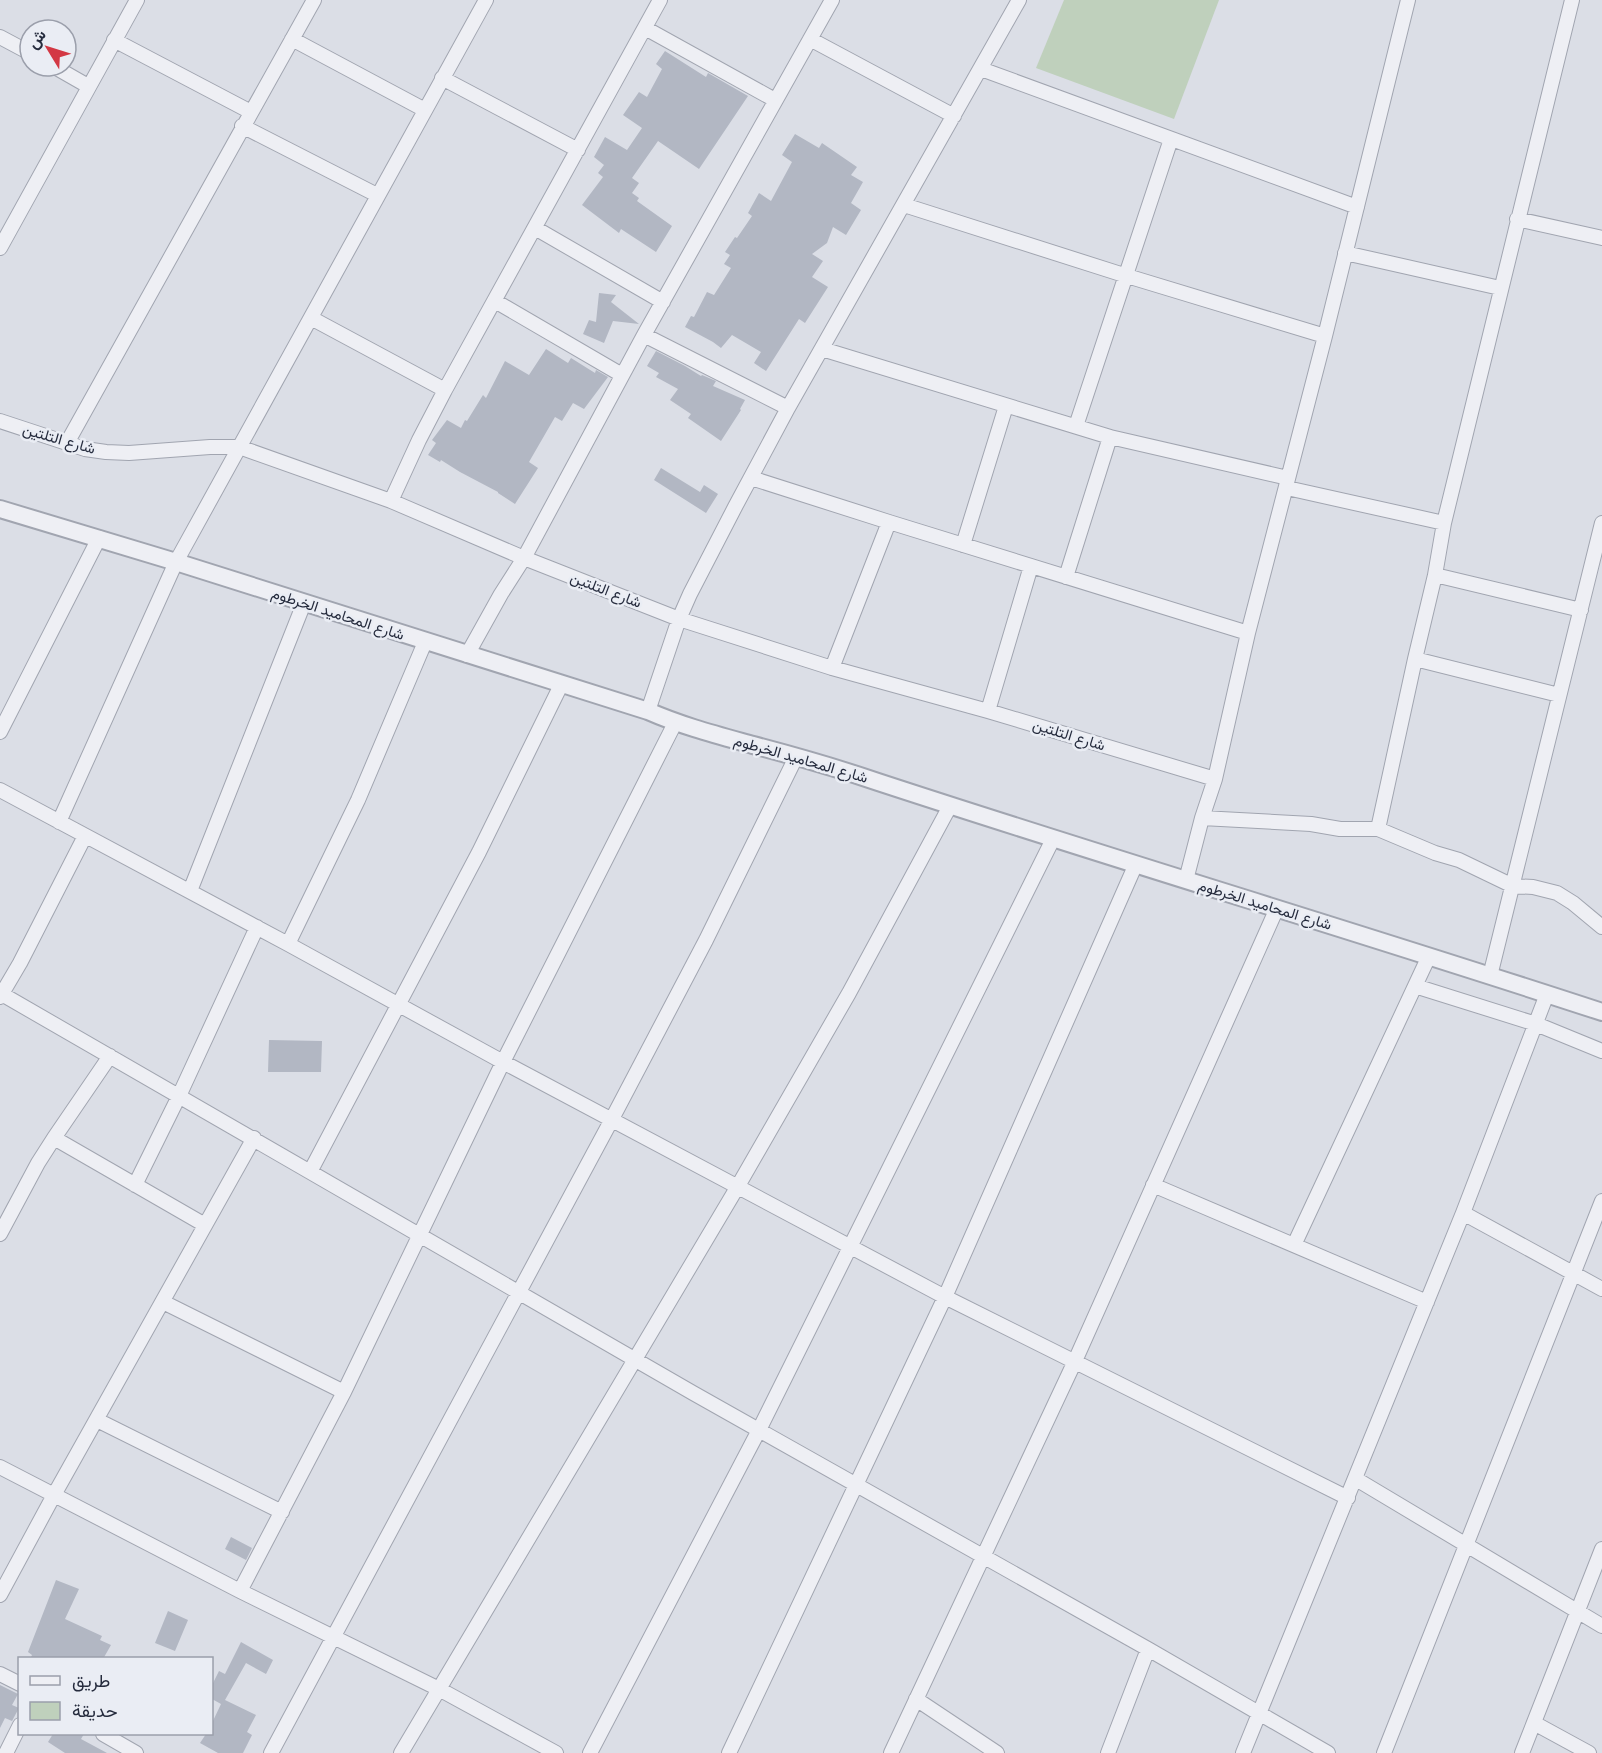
<svg xmlns="http://www.w3.org/2000/svg" width="1602" height="1753" viewBox="0 0 1602 1753" font-family="Helvetica,Vazirmatn,sans-serif">
<style>
.green{fill:#bfd0bc}
.building{fill:#b2b7c3}
.lines{fill:none;stroke-linecap:round;stroke-linejoin:round}
.minor-casing{stroke:#a1a5b0;stroke-width:16}
.tertiary-casing{stroke:#a1a5b0;stroke-width:20}
.minor{stroke:#eeeff4;stroke-width:14}
.tertiary{stroke:#eeeff4;stroke-width:16}
.labels{text-anchor:middle;stroke-width:5;stroke-linejoin:round;paint-order:stroke}
.street-label{font-size:15px;fill:#252b3d;stroke:#eaedf4}
</style>
<rect width="100%" height="100%" fill="#dbdee6"/>
<path class="green" d="M 1064,0 L 1219,0 L 1174,119 L 1036,68 Z"/>
<path class="building" d="M 665,51 L 706,77 L 708,73 L 748,96 L 699,169 L 658,141 L 632,178 L 639,183 L 632,193 L 639,198 L 637,201 L 672,226 L 656,252 L 621,229 L 619,233 L 582,205 L 603,177 L 598,173 L 604,165 L 594,157 L 605,137 L 627,150 L 642,128 L 623,115 L 639,92 L 647,97 L 662,69 L 656,64 Z
M 795,134 L 819,148 L 822,143 L 857,167 L 851,175 L 863,182 L 851,203 L 861,210 L 846,235 L 833,227 L 827,243 L 812,254 L 823,261 L 812,277 L 828,287 L 805,323 L 799,319 L 766,371 L 754,363 L 761,352 L 732,335 L 721,348 L 713,342 L 685,327 L 691,316 L 694,317 L 707,292 L 714,295 L 731,268 L 724,264 L 730,255 L 725,252 L 735,237 L 737,238 L 752,216 L 748,213 L 759,193 L 771,201 L 792,162 L 782,155 Z
M 599,293 L 616,295 L 611,302 L 639,324 L 613,321 L 604,343 L 583,334 L 589,320 L 596,322 Z
M 546,349 L 568,363 L 571,358 L 595,373 L 596,370 L 608,377 L 584,409 L 573,403 L 562,421 L 555,417 L 529,462 L 538,468 L 515,504 L 498,493 L 498,492 L 460,472 L 441,460 L 440,462 L 428,455 L 436,443 L 432,440 L 447,420 L 461,428 L 465,420 L 467,421 L 483,395 L 486,398 L 505,361 L 529,375 Z
M 656,351 L 685,366 L 701,376 L 702,375 L 716,381 L 713,386 L 745,400 L 740,409 L 741,410 L 721,441 L 688,418 L 691,414 L 670,400 L 678,389 L 656,377 L 659,373 L 647,366 Z
M 661,468 L 700,492 L 704,485 L 718,494 L 706,513 L 654,480 Z
M 269,1040 L 322,1041 L 321,1072 L 268,1072 Z
M 231,1537 L 252,1548 L 246,1560 L 225,1549 Z
M 56,1580 L 79,1589 L 65,1619 L 102,1636 L 100,1640 L 111,1645 L 103,1659 L 30,1659 L 32,1655 L 28,1652 Z
M 168,1611 L 188,1620 L 175,1651 L 155,1643 Z
M 241,1642 L 273,1660 L 266,1674 L 246,1663 L 225,1700 L 256,1715 L 247,1732 L 252,1735 L 243,1753 L 218,1753 L 200,1743 L 206,1734 L 212,1734 L 212,1723 L 221,1704 L 212,1699 L 212,1685 L 219,1671 L 225,1674 Z
M 0,1685 L 18,1694 L 12,1705 L 19,1708 L 12,1721 L 5,1718 L 0,1728 Z
M 53,1734 L 84,1734 L 81,1739 L 107,1753 L 65,1753 L 48,1742 Z"/>
<g class="lines">
<g class="minor-casing">
<path id="minor" d="M 645,28 L 775,100
M 0,37 L 30,53
M 292,39 L 425,110
M 810,39 L 954,116
M 114,40 L 251,112
M 53,66 L 88,86
M 981,69 L 1357,207
M 442,78 L 578,150
M 242,126 L 377,195
M 904,205 L 1127,276 L 1325,336
M 1517,219 L 1602,238
M 535,228 L 663,302
M 0,248 L 137,0
M 1345,253 L 1500,288
M 495,301 L 622,375
M 311,318 L 445,390
M 644,335 L 788,408
M 822,349 L 1110,437 L 1288,478
M 0,421 L 85,449 L 106,452 L 129,453 L 210,447 L 239,447 L 391,501 L 524,558 L 679,619 L 832,668 L 988,711 L 1215,779
M 1076,426 L 1171,139
M 67,443 L 314,0
M 751,478 L 889,522 L 1248,633
M 1287,488 L 1444,523
M 391,501 L 419,440 L 445,390 L 660,0
M 963,545 L 1006,406
M 1435,575 L 1581,610
M 1066,577 L 1110,437
M 467,655 L 501,594 L 524,558 L 644,335 L 832,0
M 1415,659 L 1559,695
M 832,668 L 889,522
M 648,711 L 679,619 L 690,594 L 735,507 L 788,408 L 1019,0
M 988,711 L 1031,566
M 0,732 L 99,538
M 0,790 L 288,944 L 503,1062 L 945,1297 L 1348,1498
M 1202,818 L 1311,824 L 1340,829 L 1378,829 L 1435,853 L 1459,860 L 1513,886 L 1533,887 L 1557,893 L 1573,903 L 1602,927
M 59,822 L 176,562 L 486,0
M 1378,829 L 1415,659 L 1435,575 L 1444,523 L 1572,0
M 1186,880 L 1202,818 L 1215,779 L 1248,633 L 1325,336 L 1408,0
M 190,891 L 304,603
M 288,944 L 358,800 L 425,642
M 1490,976 L 1602,523
M 1415,986 L 1536,1024 L 1602,1051
M 0,993 L 693,1393 L 1148,1649 L 1328,1753
M 0,997 L 20,963 L 85,836
M 54,1138 L 205,1225
M 310,1172 L 479,852 L 561,685
M 135,1185 L 179,1096 L 257,927
M 1153,1185 L 1427,1302
M 1463,1213 L 1602,1289
M 0,1234 L 38,1163 L 54,1138 L 110,1056
M 1294,1245 L 1429,956
M 163,1302 L 344,1392
M 97,1420 L 282,1512
M 0,1467 L 240,1591 L 439,1689 L 556,1753
M 1356,1479 L 1602,1626
M 240,1591 L 344,1392 L 503,1062 L 675,723
M 0,1595 L 54,1495 L 254,1138
M 0,1674 L 20,1684
M 916,1699 L 997,1753
M 1534,1723 L 1589,1753
M 103,1734 L 136,1753
M 6,1753 L 20,1725
M 271,1753 L 612,1119 L 706,940 L 796,757
M 401,1753 L 738,1186 L 849,993 L 950,806
M 590,1753 L 759,1430 L 1053,839
M 729,1753 L 945,1297 L 1135,866
M 891,1753 L 1075,1361 L 1277,908
M 1108,1753 L 1148,1649
M 1243,1753 L 1463,1213 L 1547,994
M 1384,1753 L 1602,1201
M 1522,1753 L 1602,1549"/>
</g>
<g class="tertiary-casing">
<path id="tertiary" d="M 0,509 L 176,562 L 648,711 C 682,726 717,735 753,745 C 795,756 837,768 878,782 C 1119,861 1361,933 1602,1012"/>
</g>
<use href="#minor" class="minor"/>
<use href="#tertiary" class="tertiary"/>
</g>
<g class="labels">
<g class="street-label">
<text transform="translate(59 439) rotate(16)" y="5">شارع التلتين</text>
<text transform="translate(606 590) rotate(21)" y="5">شارع التلتين</text>
<text transform="translate(338 614) rotate(18)" y="5">شارع المحاميد الخرطوم</text>
<text transform="translate(1069 735) rotate(17)" y="5">شارع التلتين</text>
<text transform="translate(801 759) rotate(16)" y="5">شارع المحاميد الخرطوم</text>
<text transform="translate(1265 905) rotate(17)" y="5">شارع المحاميد الخرطوم</text>
</g>
</g>
<rect x="18" y="1657" width="195" height="78" fill="#eaedf4" stroke="#9b9fab" stroke-width="1.5"/>
<rect x="30" y="1676" width="30" height="9" fill="#eeeff4" stroke="#9b9fab" stroke-width="1.5"/>
<text x="72" y="1687" font-size="18" fill="#252b3d">طريق</text>
<rect x="30" y="1702" width="30" height="18" fill="#bfd0bc" stroke="#9b9fab" stroke-width="1.5"/>
<text x="72" y="1717" font-size="18" fill="#252b3d">حديقة</text>
<g transform="translate(48 48) rotate(308)"><circle r="28" fill="#eaedf4" stroke="#9b9fab" stroke-width="1.5"/>
<path d="M0-4.5L10 22L0 15L-10 22Z" fill="#d33844"/>
<text y="-9" font-size="16" font-weight="bold" text-anchor="middle" fill="#252b3d">ش</text>
</g>
</svg>
